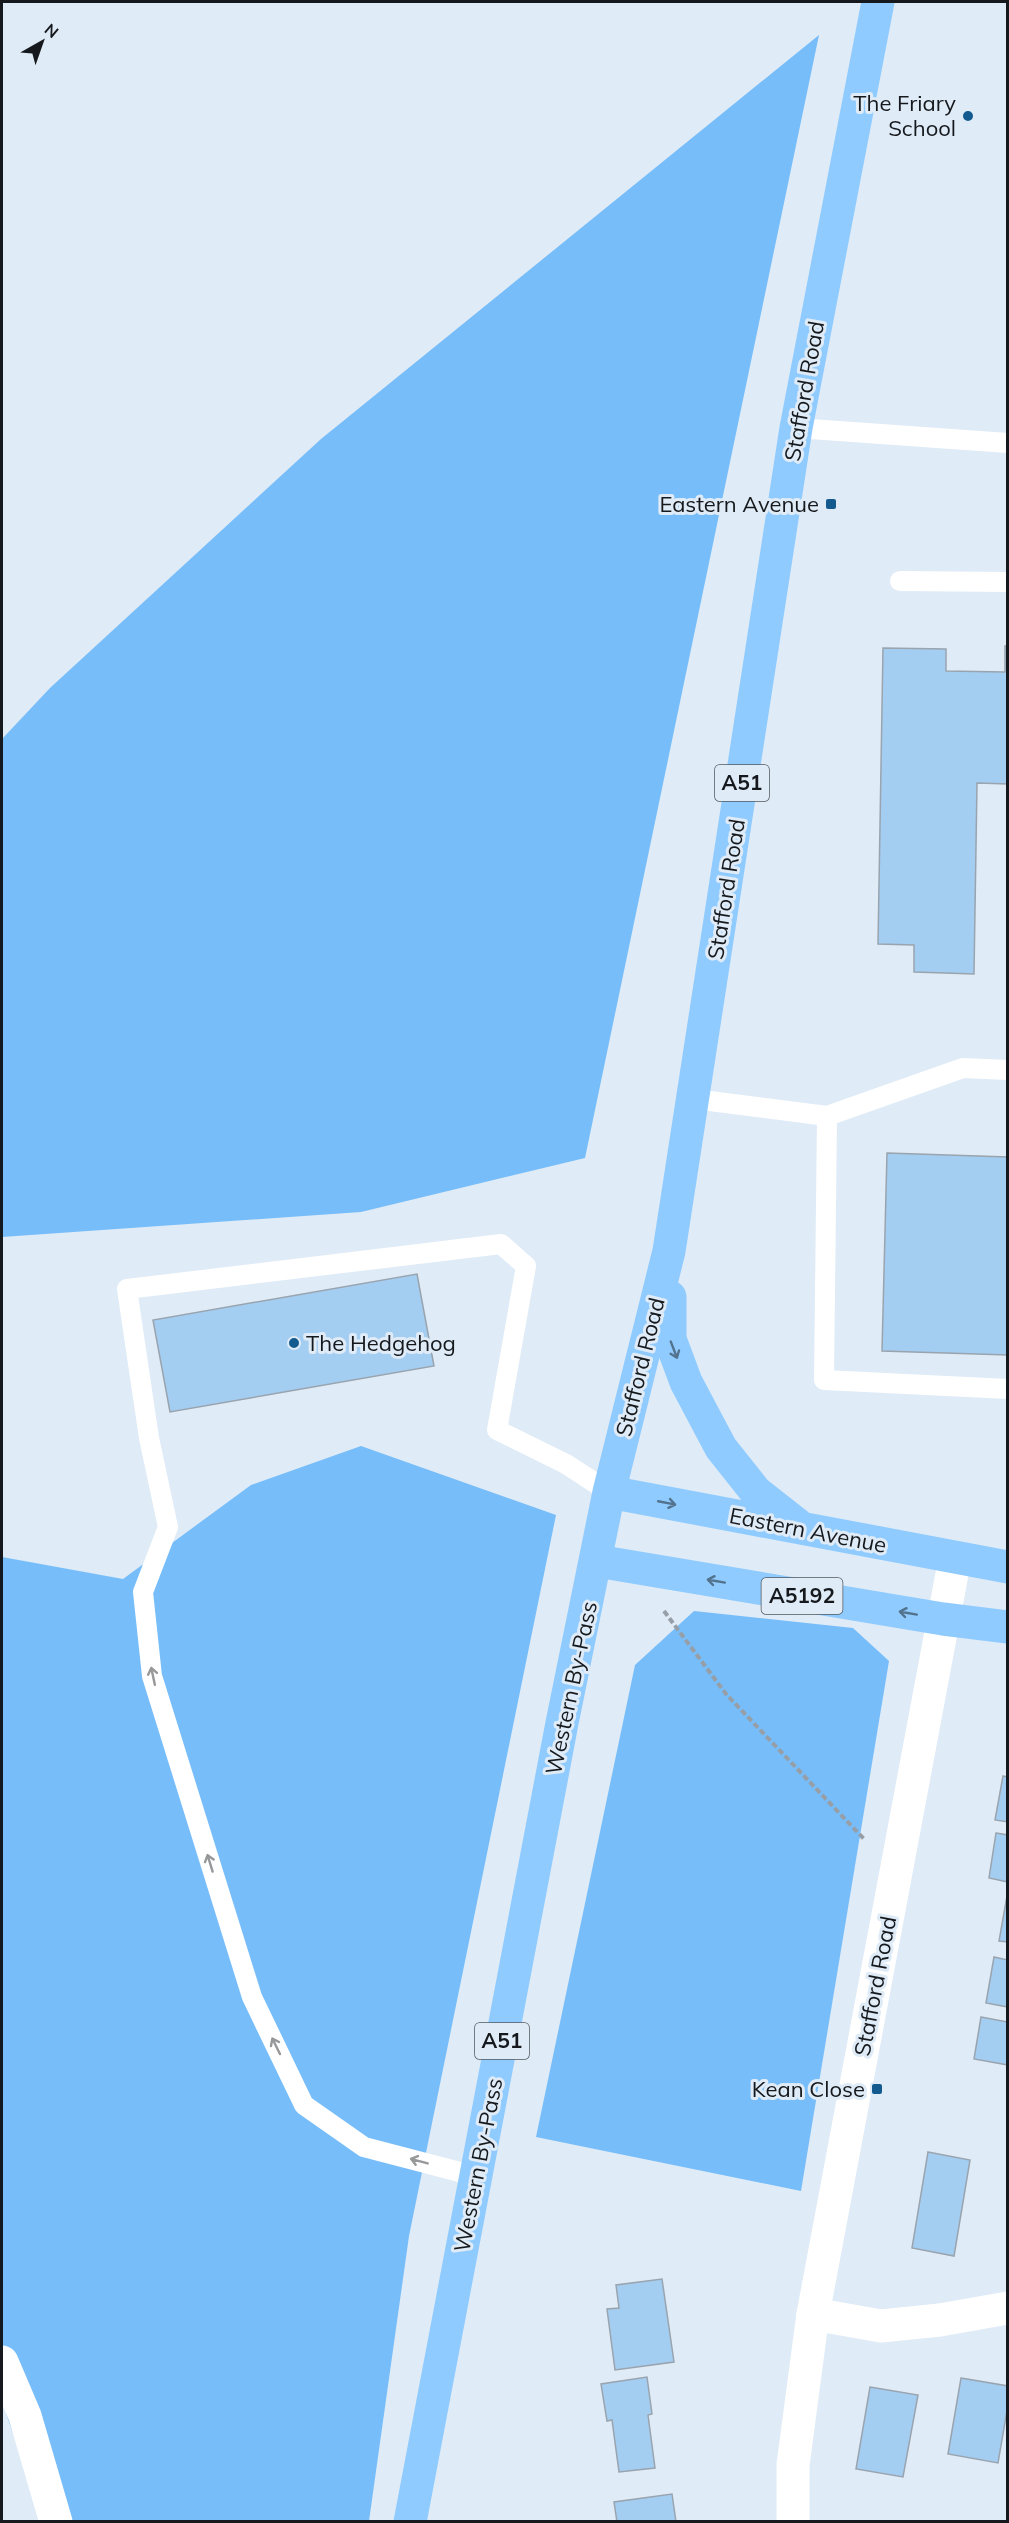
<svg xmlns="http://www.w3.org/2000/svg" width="1009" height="2523" viewBox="0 0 1009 2523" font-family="Mulish,sans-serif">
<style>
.green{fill:#76bdfa}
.building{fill:#a4cdf2;stroke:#99a4ae;stroke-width:1.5}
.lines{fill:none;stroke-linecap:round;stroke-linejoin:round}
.path{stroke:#969fa8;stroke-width:4;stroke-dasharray:6 3;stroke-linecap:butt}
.service{stroke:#fff;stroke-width:20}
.minor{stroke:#fff;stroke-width:33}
.tertiary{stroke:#fff;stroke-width:33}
.trunk{stroke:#8fcbff;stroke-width:33}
.oneway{stroke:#52728e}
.oneway2{stroke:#969899}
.poi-dot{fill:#135b8f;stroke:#dfebf6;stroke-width:2}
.labels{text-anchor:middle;stroke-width:6;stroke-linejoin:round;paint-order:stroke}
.shield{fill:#dfebf6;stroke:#52585e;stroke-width:1.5}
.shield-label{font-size:21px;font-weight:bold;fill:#15191d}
.poi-label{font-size:22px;fill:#15191d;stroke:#dfebf6;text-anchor:end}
.street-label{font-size:22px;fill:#15191d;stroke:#dfebf6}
</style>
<rect width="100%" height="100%" fill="#dfebf6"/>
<path class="green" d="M 819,35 L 585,1158 L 361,1212 L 2,1237 L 2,739 L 50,688 L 321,439 Z
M 361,1446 L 556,1515 L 409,2236 L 369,2521 L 44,2521 L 2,2402 L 2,1557 L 123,1579 L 251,1485 Z
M 694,1611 L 853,1628 L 889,1661 L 801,2191 L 536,2137 L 635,1665 Z"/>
<path class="building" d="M 1005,646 L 1008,646 L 1008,784 L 977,783 L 974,974 L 914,972 L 914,945 L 878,944 L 883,648 L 946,649 L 946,671 L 1005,672 Z
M 887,1153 L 1008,1157 L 1008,1355 L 882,1351 Z
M 417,1274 L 434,1366 L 170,1412 L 153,1320 Z
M 1003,1776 L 1008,1777 L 1008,1822 L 995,1820 Z
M 996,1833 L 1008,1835 L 1008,1882 L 989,1878 Z
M 1007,1896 L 1008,1896 L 1008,1942 L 999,1941 Z
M 994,1957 L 1008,1960 L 1008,2007 L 986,2003 Z
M 981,2017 L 1008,2022 L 1008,2065 L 974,2059 Z
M 928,2152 L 970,2160 L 954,2256 L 912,2248 Z
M 662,2279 L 674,2362 L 615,2370 L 607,2309 L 619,2308 L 616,2285 Z
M 647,2377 L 652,2414 L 648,2415 L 655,2468 L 619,2472 L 612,2420 L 607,2421 L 601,2384 Z
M 961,2378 L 1008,2386 L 1008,2405 L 998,2463 L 948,2454 Z
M 870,2387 L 918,2395 L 903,2477 L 856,2469 Z
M 672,2494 L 676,2522 L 617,2522 L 614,2502 Z"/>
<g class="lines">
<path class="path" d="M 664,1611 L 726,1694 L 864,1839"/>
<path class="service" d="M 796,428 L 1008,443
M 900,581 L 1008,582
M 694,1099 L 827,1116 L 963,1068 L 1008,1070
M 827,1116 L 824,1380 L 1008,1389
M 475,2176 L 364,2147 L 304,2105 L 252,1997 L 152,1676 L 143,1592 L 168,1527 L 149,1438 L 127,1289 L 501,1244 L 526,1266 L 497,1430 L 566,1464 L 609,1492"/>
<path class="minor" d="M 813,2314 L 881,2326 L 940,2320 L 1008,2308
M 2,2362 L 25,2416 L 56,2522"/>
<path class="tertiary" d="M 793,2522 L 793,2465 L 813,2314 L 955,1558"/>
<path class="trunk" d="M 670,1297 L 670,1339 L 686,1382 L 721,1448 L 756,1492 L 798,1525
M 609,1492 L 1008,1567
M 597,1561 L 943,1619 L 1008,1627
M 410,2522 L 562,1723 L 609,1492 L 669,1251 L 796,428 L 878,2"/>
</g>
<defs><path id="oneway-shaft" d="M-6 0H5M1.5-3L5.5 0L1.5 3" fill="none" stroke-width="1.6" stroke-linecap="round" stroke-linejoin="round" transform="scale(1.5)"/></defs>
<g class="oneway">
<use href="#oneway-shaft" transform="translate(674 1350) rotate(69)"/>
<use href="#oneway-shaft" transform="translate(667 1503) rotate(11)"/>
<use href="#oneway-shaft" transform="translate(716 1581) rotate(-170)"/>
<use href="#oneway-shaft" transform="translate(908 1613) rotate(-170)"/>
</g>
<g class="oneway2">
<use href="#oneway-shaft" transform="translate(153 1676) rotate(-102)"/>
<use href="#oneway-shaft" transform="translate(210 1863) rotate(-107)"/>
<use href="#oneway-shaft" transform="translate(276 2046) rotate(-116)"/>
<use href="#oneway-shaft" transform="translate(419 2161) rotate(-165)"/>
</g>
<g class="poi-dot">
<circle cx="968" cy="116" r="6"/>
<rect x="825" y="498" width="12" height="12" rx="3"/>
<circle cx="294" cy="1343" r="6"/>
<rect x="871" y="2083" width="12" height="12" rx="3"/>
</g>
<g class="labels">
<g class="shield">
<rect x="715" y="765" width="54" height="36" rx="4.5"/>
<rect x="761.5" y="1578" width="81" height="36" rx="4.5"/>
<rect x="475" y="2023" width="54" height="36" rx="4.5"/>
</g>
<g class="shield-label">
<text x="742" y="790">A51</text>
<text x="802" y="1603">A5192</text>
<text x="502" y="2048">A51</text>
</g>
<g class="poi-label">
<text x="956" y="111">The Friary<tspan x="956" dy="25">School</tspan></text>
<text x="819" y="512">Eastern Avenue</text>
<text x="306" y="1351" text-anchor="start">The Hedgehog</text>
<text x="865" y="2097">Kean Close</text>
</g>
<g class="street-label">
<text transform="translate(804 391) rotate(-80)" y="8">Stafford Road</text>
<text transform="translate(726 889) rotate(-81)" y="8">Stafford Road</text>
<text transform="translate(640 1367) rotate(-76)" y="8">Stafford Road</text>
<text transform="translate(808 1530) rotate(11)" y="8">Eastern Avenue</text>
<text transform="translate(571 1688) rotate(-78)" y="8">Western By-Pass</text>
<text transform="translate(875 1986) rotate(-79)" y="8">Stafford Road</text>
<text transform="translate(478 2165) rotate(-79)" y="8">Western By-Pass</text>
</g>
</g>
<rect width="1009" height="2523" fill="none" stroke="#15191d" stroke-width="6"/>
<g transform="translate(42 42) rotate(40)" stroke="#dfebf6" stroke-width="4.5" paint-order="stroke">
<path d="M0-4.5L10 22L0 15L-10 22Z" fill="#15191d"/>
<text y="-9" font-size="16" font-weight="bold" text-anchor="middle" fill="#15191d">N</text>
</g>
</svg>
